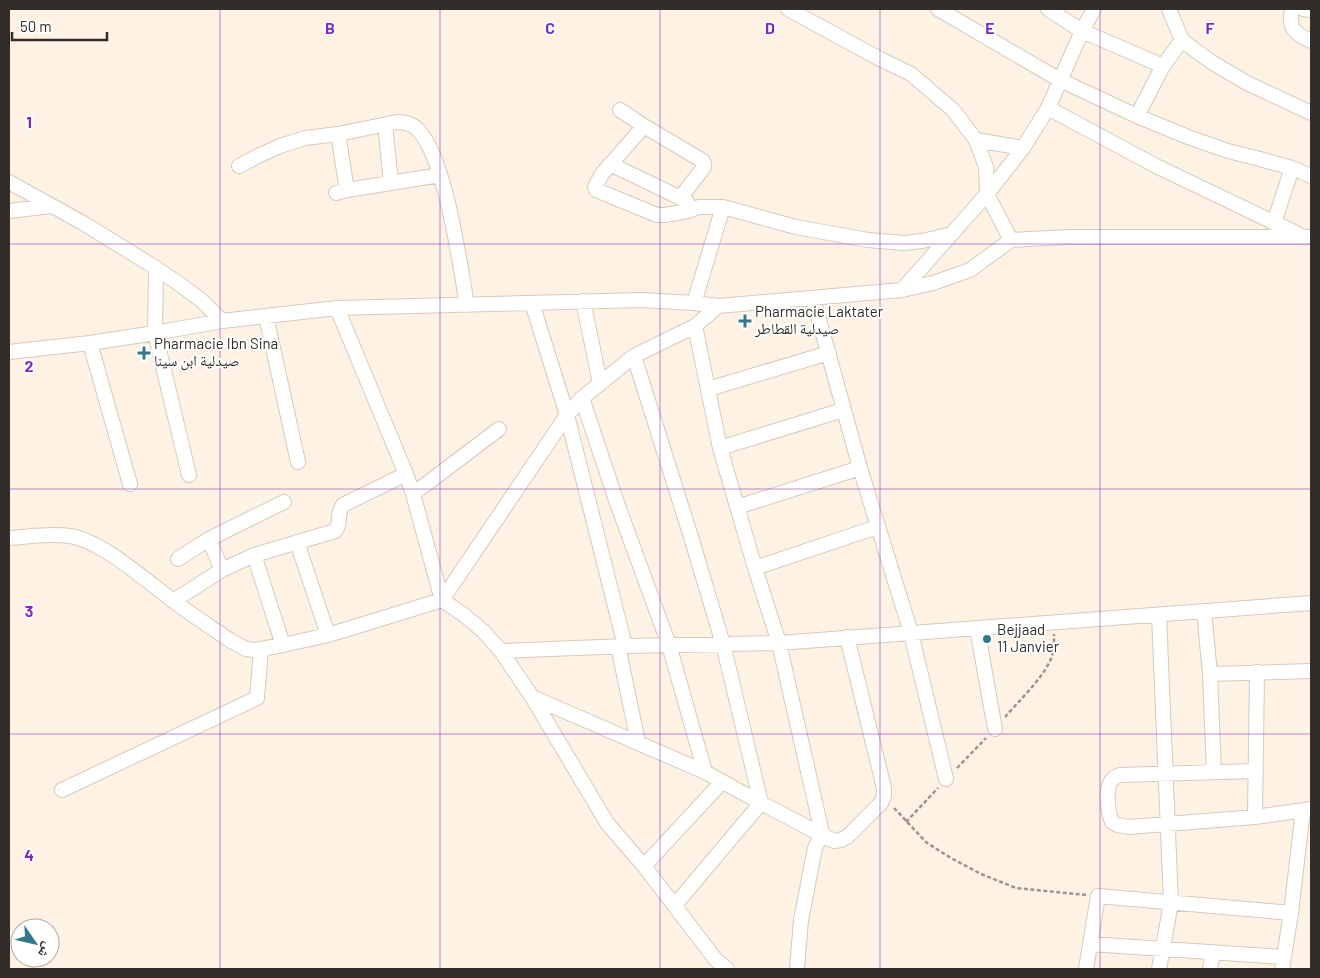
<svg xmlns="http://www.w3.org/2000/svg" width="1320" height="978" viewBox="0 0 1320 978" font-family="Barlow,'Noto Naskh Arabic',sans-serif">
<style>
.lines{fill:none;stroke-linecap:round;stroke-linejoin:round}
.minor-casing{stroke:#d6cabd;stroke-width:16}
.path{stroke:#9d958b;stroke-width:2.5;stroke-dasharray:4 2.5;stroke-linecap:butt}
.minor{stroke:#fff;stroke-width:14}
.grid{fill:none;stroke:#7b2cbf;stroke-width:1;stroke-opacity:0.55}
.poi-dot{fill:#357989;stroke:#fff;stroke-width:2}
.labels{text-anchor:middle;stroke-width:4;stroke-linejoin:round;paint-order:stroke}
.poi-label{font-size:15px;fill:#322d28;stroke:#fff;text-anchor:start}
.grid-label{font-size:16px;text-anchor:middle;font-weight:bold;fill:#7b2cbf;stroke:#fff;stroke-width:4;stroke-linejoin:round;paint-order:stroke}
</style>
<rect width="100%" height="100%" fill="#fef2e5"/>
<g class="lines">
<g class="minor-casing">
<path id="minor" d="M 788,9 L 880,59 L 911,74 L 953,110 L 976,140 L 986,167 L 987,194 L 902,290
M 938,9 L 1060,80 L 1137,116 L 1188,137 L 1228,151 L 1260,159 L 1292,168 L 1311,176
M 1048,9 L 1082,31 L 1163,66
M 1169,9 L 1182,40 L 1196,51 L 1213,63 L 1247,83 L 1311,113
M 1292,9 C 1288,29 1294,33 1311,41
M 1303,9 L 1311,10
M 1048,108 L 1156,166 L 1298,234
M 620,110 L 644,126 L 703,161 L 704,164 L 704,167 L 680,198
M 1137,116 L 1163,66 L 1182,40
M 385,125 L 391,183
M 644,126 L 602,174 L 595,187 L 596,190 L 657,215 L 665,215 L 688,211 L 699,207 L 723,207 L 796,227 L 868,240 L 904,243 L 922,241 L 952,234
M 338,134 L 347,190
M 976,140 L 1023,148
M 610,164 L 687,201
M 239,166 L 258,156 L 280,146 L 305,138 L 338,134 L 397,122 C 403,122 409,123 415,127 C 445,151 460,265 467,305
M 9,182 L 83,223 L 156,268 L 175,281 L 201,300 L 222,321
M 336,193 L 347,190 L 440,175
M 9,211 L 51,206
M 1274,223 L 1292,168
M 1011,240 L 987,194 L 1023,148 L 1048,108 L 1082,31 L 1094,9
M 156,268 L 155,333 L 189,475
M 813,298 L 860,468 L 911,633 L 946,779
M 583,301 L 600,383
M 532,303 L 567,415 L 625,646
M 694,303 L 723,207
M 337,308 L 406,474 L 413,494 L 442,600 L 464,615 L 483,631 L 501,651 L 532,697 L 607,823 L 644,866 L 716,960 L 727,969
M 266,316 L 298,462
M 695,326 L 720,448 L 755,568 L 779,643 L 822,833 L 815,848 L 801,920 L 797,969
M 90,343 L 130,484
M 9,352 L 90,343 L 155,333 L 222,321 L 337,308 L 641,300 L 694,303 L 718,306 L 902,290 L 933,283 L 970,270 L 1011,240 L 1068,237 L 1311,237
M 634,356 L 691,537 L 723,644 L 761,803 L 675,905
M 708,389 L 829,353
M 582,398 L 617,503 L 669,645 L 705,772
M 720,448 L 843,410
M 413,494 L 499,429
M 737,507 L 860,468
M 9,538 C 29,537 50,533 70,536 C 102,541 145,580 171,599 C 190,614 211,627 231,641 L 246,649 L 254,650 L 283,645 L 328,635 L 442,600 L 567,415 L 582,398 L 634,356 L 695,326 L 718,306
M 209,539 L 222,570
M 297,542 L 328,635
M 254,555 L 283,645
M 178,559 L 209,539 L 284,502
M 755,568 L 877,527
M 173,601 L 222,570 L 254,555 L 335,531 C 342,524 336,513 343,505 L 406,474
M 1204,611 L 1210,674 L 1214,772
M 1159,615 L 1171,903 L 1159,969
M 977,628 L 995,729
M 618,646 L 638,742
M 501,651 L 625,646 L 779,643 L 1311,603
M 1210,674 L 1311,671
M 532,697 L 705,772 L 761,803 L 834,841 L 841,840 L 847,837 L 881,803 L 884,796 L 884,788 L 847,637
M 1255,771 L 1120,775 C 1117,776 1115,777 1113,779 C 1104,787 1108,812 1112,822 L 1118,825 L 1129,827 L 1255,817 L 1311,809
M 62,790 L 257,698 L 261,649
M 1255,817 L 1257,672
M 644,866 L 722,782
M 1090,944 L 1283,957
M 1086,969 L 1098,896 L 1291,913
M 1210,969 L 1213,953
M 1282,969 L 1291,913 L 1303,810"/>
</g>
<path class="path" d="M 1005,717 C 1019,701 1041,680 1050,661 C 1054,652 1054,643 1054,634
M 957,768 L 986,738
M 894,808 L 927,843 L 951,858 L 981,874 L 1016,888 L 1086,895
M 906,822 L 938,788"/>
<use href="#minor" class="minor"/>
</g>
<path class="grid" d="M 220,9 L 220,969M 440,9 L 440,969M 660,9 L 660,969M 880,9 L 880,969M 1100,9 L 1100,969M 9,244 L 1311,244M 9,489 L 1311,489M 9,734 L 1311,734"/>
<g class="poi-dot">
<path d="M742.5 313.5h5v5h5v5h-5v5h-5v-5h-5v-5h5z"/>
<path d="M141.5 345.5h5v5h5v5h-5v5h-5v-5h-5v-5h5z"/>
<circle cx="987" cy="639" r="5"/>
</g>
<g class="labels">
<g class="poi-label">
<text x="755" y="317">Pharmacie Laktater<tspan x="755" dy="17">صيدلية القطاطر</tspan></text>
<text x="154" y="349">Pharmacie Ibn Sina<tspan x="154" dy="17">صيدلية ابن سينا</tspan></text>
<text x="997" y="635">Bejjaad<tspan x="997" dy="17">11 Janvier</tspan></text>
</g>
</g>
<g class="grid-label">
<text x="330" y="34">B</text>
<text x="550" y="34">C</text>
<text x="770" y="34">D</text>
<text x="990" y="34">E</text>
<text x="1210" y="34">F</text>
<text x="29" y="128">1</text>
<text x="29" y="372">2</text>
<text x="29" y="617">3</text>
<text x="29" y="861">4</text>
</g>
<rect width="1320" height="978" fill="none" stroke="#322d28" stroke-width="20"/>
<g transform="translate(35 943) rotate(124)"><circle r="24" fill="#ffffff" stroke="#adaba9"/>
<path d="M0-4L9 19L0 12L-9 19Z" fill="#357989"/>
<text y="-8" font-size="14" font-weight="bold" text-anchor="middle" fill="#322d28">ش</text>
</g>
<path d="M12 32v8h95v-8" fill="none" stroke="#322d28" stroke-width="2.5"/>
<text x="20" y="32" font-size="15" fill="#322d28" stroke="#ffffff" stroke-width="4" paint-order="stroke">50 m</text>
</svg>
